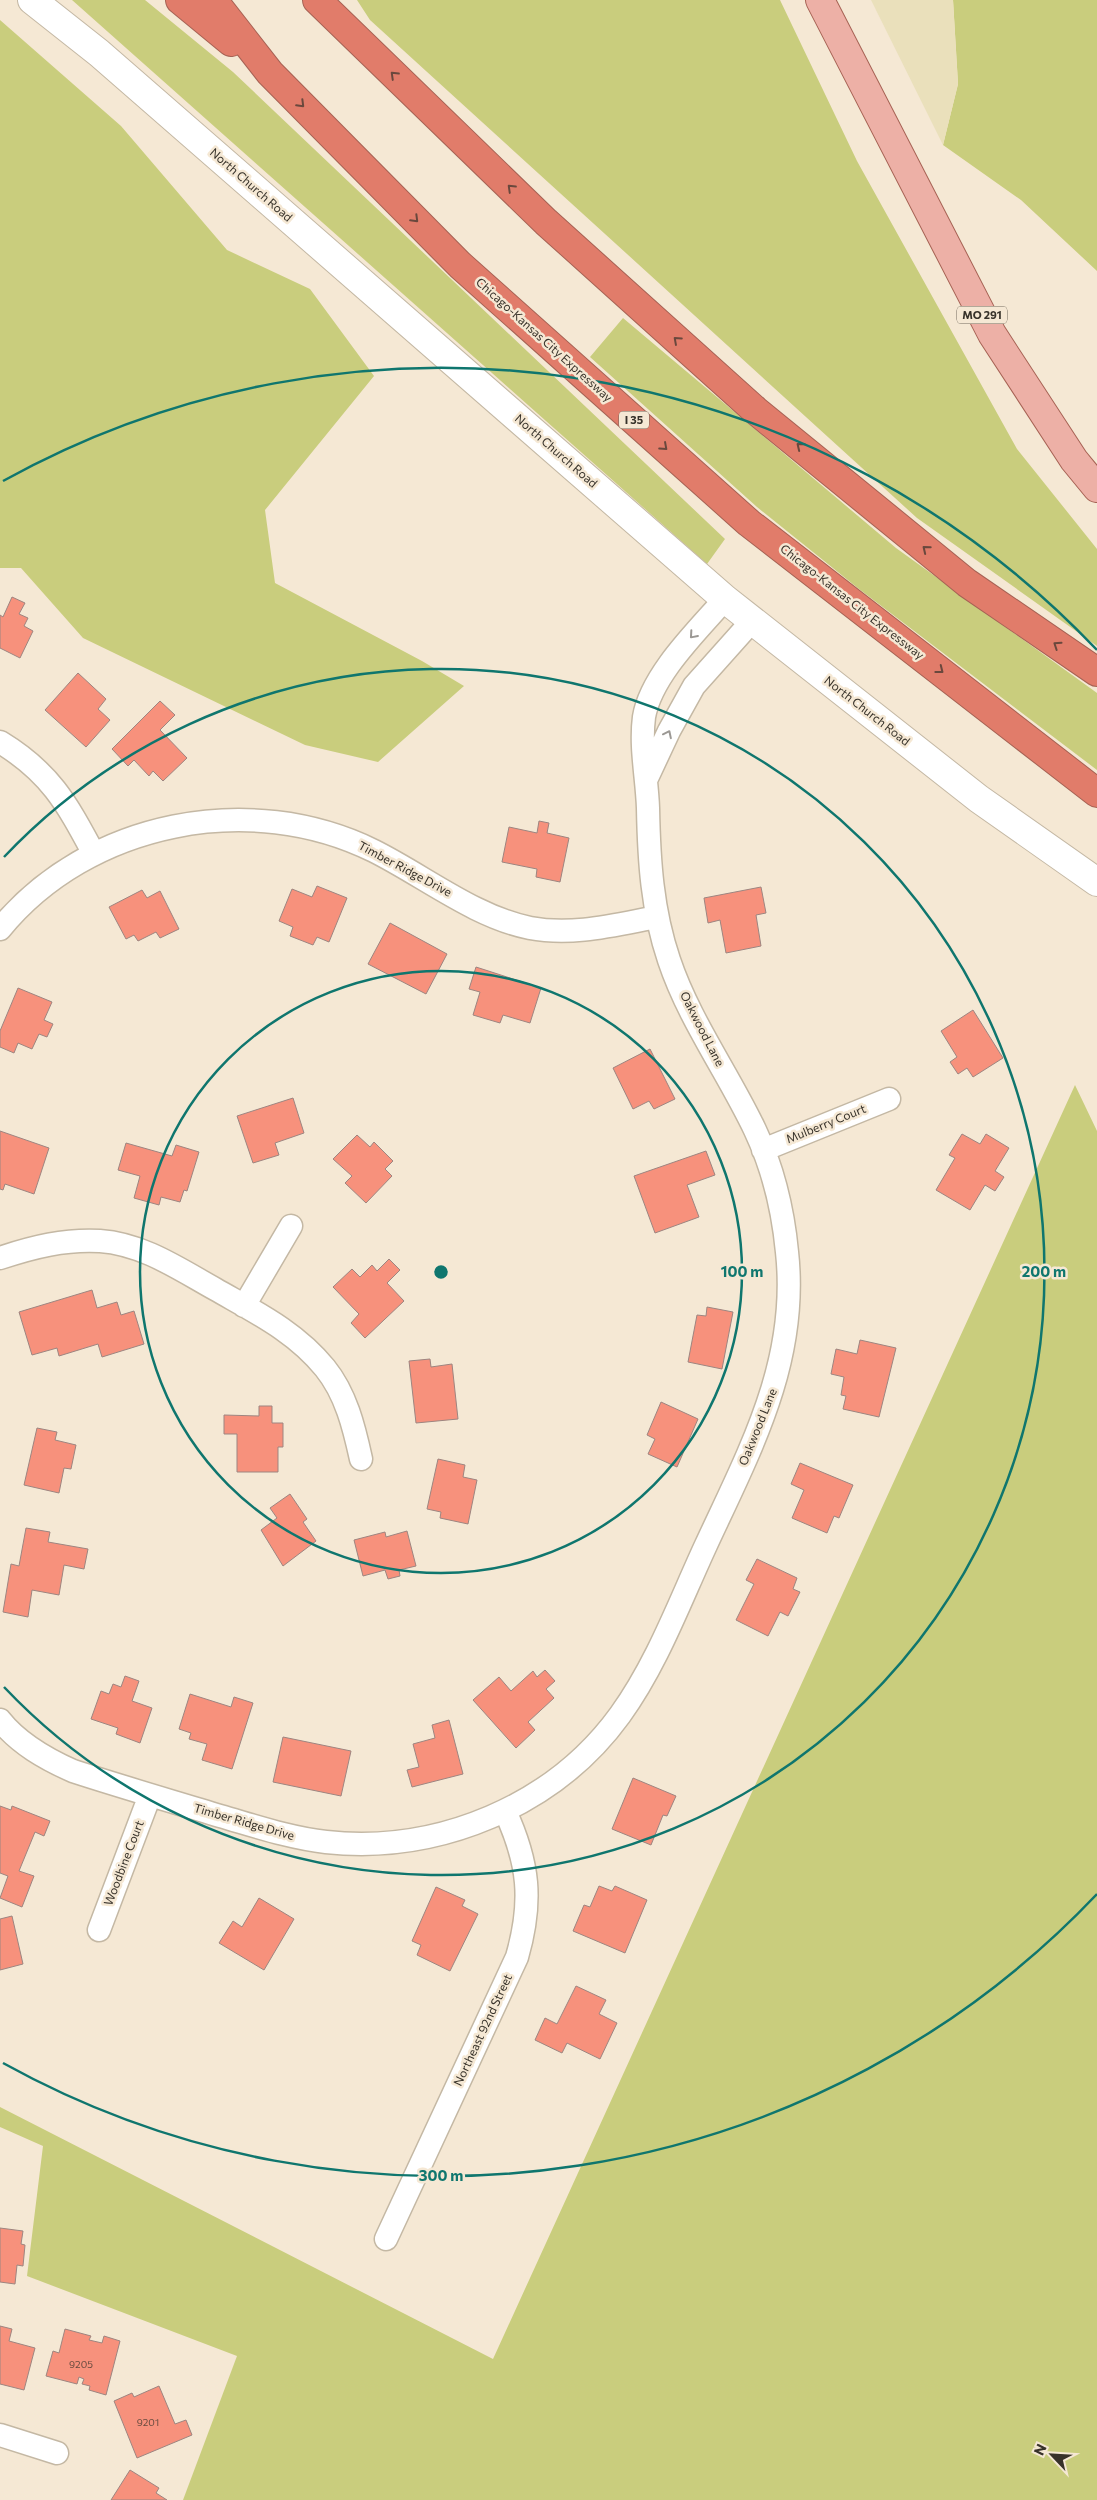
<svg xmlns="http://www.w3.org/2000/svg" width="1097" height="2500" viewBox="0 0 1097 2500" font-family="Commissioner,sans-serif">
<style>
.green{fill:#c9cd7d}
.sand{fill:#eae0bb}
.building{fill:#f7917c;stroke:#9d8580}
.lines{fill:none;stroke-linecap:round;stroke-linejoin:round}
.minor-casing{stroke:#c4b8a4;stroke-width:25}
.secondary-casing{stroke:#c4b8a4;stroke-width:30}
.primary-casing{stroke:#a66254;stroke-width:30}
.motorway-casing{stroke:#a66254;stroke-width:30}
.minor{stroke:#fff;stroke-width:22}
.secondary{stroke:#fff;stroke-width:28}
.primary{stroke:#edb0a6;stroke-width:28}
.motorway{stroke:#e17c6a;stroke-width:28}
.oneway{stroke:#6a483d}
.oneway2{stroke:#9b9894}
.ring{fill:none;stroke:#0f766e;stroke-width:2.5}
.labels{text-anchor:middle;stroke-width:5;stroke-linejoin:round;paint-order:stroke}
.number-label{font-size:10px;fill:#674a3e}
.shield{fill:#f5e8d4;stroke:#70695d;stroke-width:1}
.shield-label{font-size:11px;font-weight:bold;fill:#37322a}
.street-label{font-size:12px;fill:#37322a;stroke:#f5e8d4}
.centre{fill:#0f766e;stroke:#f5e8d4;stroke-width:2.5}
.ring-label{font-size:15px;text-anchor:middle;font-weight:bold;fill:#0f766e;stroke:#f5e8d4;stroke-width:5;stroke-linejoin:round;paint-order:stroke}
</style>
<rect width="100%" height="100%" fill="#f5e8d4"/>
<path class="green" d="M 72,0 L 145,0 L 233,72 L 725,539 L 707,564 Z
M 357,0 L 780,0 L 857,161 L 1017,449 L 1097,549 L 1097,646 L 917,518 L 370,20 Z
M 953,0 L 1097,0 L 1097,271 L 1021,200 L 943,145 L 958,84 Z
M 0,20 L 121,126 L 227,250 L 310,289 L 374,376 L 265,510 L 275,583 L 422,661 L 464,686 L 378,762 L 305,745 L 83,638 L 21,568 L 0,568 Z
M 623,318 L 896,548 L 1097,693 L 1097,770 L 859,589 L 757,507 L 590,357 Z
M 1075,1085 L 1097,1131 L 1097,2500 L 183,2500 L 237,2356 L 27,2276 L 43,2146 L 0,2127 L 0,2107 L 493,2359 Z"/>
<path class="sand" d="M 871,0 L 953,0 L 958,84 L 943,145 Z"/>
<path class="building" d="M 12,597 L 25,603 L 19,614 L 28,618 L 24,626 L 33,631 L 20,658 L 0,648 L 0,615 L 3,617 Z
M 78,673 L 106,699 L 98,709 L 110,720 L 86,747 L 45,710 Z
M 160,701 L 175,715 L 160,730 L 187,758 L 163,781 L 153,771 L 149,776 L 134,760 L 128,766 L 112,749 Z
M 539,821 L 549,823 L 547,833 L 569,838 L 560,882 L 536,877 L 537,869 L 502,862 L 509,827 L 537,833 Z
M 317,886 L 347,898 L 329,942 L 317,937 L 313,945 L 290,936 L 293,927 L 279,921 L 292,889 L 312,897 Z
M 761,887 L 766,913 L 756,915 L 761,946 L 726,953 L 720,920 L 708,923 L 704,898 Z
M 142,890 L 147,898 L 160,891 L 179,929 L 160,938 L 156,932 L 138,941 L 134,935 L 126,939 L 109,907 Z
M 390,923 L 447,954 L 426,994 L 368,964 Z
M 476,967 L 541,988 L 530,1023 L 503,1015 L 500,1023 L 473,1015 L 480,992 L 469,989 Z
M 18,988 L 52,1002 L 44,1020 L 53,1024 L 47,1037 L 39,1034 L 32,1049 L 18,1043 L 14,1053 L 0,1047 L 0,1031 Z
M 973,1010 L 1003,1058 L 973,1077 L 967,1068 L 958,1074 L 950,1062 L 957,1057 L 941,1031 Z
M 650,1049 L 675,1099 L 654,1109 L 649,1101 L 633,1109 L 613,1068 Z
M 293,1098 L 304,1133 L 275,1143 L 279,1155 L 253,1163 L 237,1116 Z
M 0,1131 L 49,1148 L 34,1194 L 5,1184 L 3,1190 L 0,1189 Z
M 962,1134 L 980,1144 L 986,1134 L 1009,1148 L 995,1171 L 1004,1177 L 995,1191 L 985,1185 L 970,1210 L 936,1190 L 955,1158 L 949,1155 Z
M 357,1135 L 370,1147 L 374,1142 L 393,1161 L 385,1169 L 392,1176 L 366,1203 L 345,1183 L 352,1176 L 333,1159 Z
M 126,1143 L 172,1156 L 176,1145 L 199,1152 L 187,1191 L 184,1190 L 180,1202 L 161,1197 L 159,1205 L 134,1198 L 140,1176 L 118,1170 Z
M 706,1151 L 715,1175 L 687,1185 L 699,1217 L 655,1233 L 634,1176 Z
M 389,1259 L 400,1270 L 387,1283 L 404,1301 L 365,1338 L 351,1323 L 359,1314 L 333,1287 L 352,1269 L 360,1277 L 372,1265 L 377,1271 Z
M 92,1290 L 97,1308 L 117,1302 L 121,1315 L 134,1311 L 144,1344 L 102,1357 L 98,1344 L 59,1356 L 57,1348 L 32,1355 L 19,1312 Z
M 707,1307 L 733,1312 L 722,1369 L 688,1362 L 697,1315 L 706,1316 Z
M 860,1340 L 896,1348 L 879,1417 L 843,1409 L 846,1396 L 841,1395 L 844,1377 L 831,1374 L 836,1349 L 857,1354 Z
M 430,1359 L 431,1367 L 452,1364 L 458,1419 L 416,1423 L 409,1361 Z
M 661,1402 L 698,1419 L 677,1467 L 648,1454 L 655,1439 L 647,1435 Z
M 259,1406 L 272,1406 L 272,1423 L 283,1423 L 283,1447 L 278,1447 L 278,1472 L 237,1472 L 237,1434 L 224,1434 L 224,1415 L 259,1416 Z
M 37,1428 L 57,1432 L 55,1440 L 76,1445 L 71,1469 L 64,1468 L 59,1493 L 24,1485 Z
M 438,1459 L 465,1465 L 463,1477 L 477,1480 L 468,1524 L 440,1518 L 441,1512 L 427,1509 Z
M 800,1463 L 853,1485 L 839,1518 L 834,1516 L 827,1533 L 792,1518 L 804,1490 L 791,1484 Z
M 290,1494 L 307,1519 L 303,1522 L 316,1541 L 283,1566 L 261,1530 L 277,1518 L 270,1508 Z
M 26,1528 L 50,1532 L 48,1542 L 88,1549 L 84,1569 L 64,1565 L 59,1595 L 32,1590 L 28,1617 L 3,1612 L 11,1564 L 19,1566 Z
M 407,1531 L 416,1566 L 399,1570 L 400,1576 L 388,1579 L 385,1570 L 363,1576 L 354,1540 L 385,1532 L 386,1537 Z
M 757,1559 L 797,1578 L 793,1589 L 800,1592 L 788,1616 L 780,1612 L 768,1636 L 736,1620 L 754,1584 L 746,1580 Z
M 545,1670 L 555,1681 L 546,1689 L 554,1698 L 528,1722 L 535,1730 L 516,1748 L 473,1700 L 499,1677 L 511,1691 L 533,1671 L 537,1677 Z
M 125,1676 L 139,1681 L 132,1701 L 152,1708 L 140,1743 L 116,1734 L 118,1728 L 91,1719 L 101,1691 L 109,1694 L 113,1684 L 121,1687 Z
M 190,1694 L 231,1707 L 234,1697 L 253,1703 L 232,1769 L 202,1760 L 207,1744 L 189,1739 L 191,1733 L 179,1729 Z
M 449,1720 L 463,1774 L 412,1787 L 407,1770 L 419,1767 L 413,1744 L 435,1738 L 432,1725 Z
M 283,1737 L 351,1751 L 341,1796 L 273,1782 Z
M 633,1778 L 676,1796 L 667,1816 L 663,1815 L 651,1845 L 612,1829 Z
M 0,1806 L 11,1810 L 12,1806 L 50,1821 L 44,1836 L 35,1832 L 19,1871 L 34,1876 L 22,1907 L 0,1898 L 8,1876 L 0,1873 Z
M 599,1886 L 612,1891 L 615,1886 L 647,1900 L 625,1953 L 573,1931 L 584,1905 L 590,1907 Z
M 436,1887 L 465,1900 L 462,1906 L 478,1914 L 450,1971 L 417,1955 L 421,1945 L 412,1941 Z
M 259,1898 L 294,1919 L 264,1970 L 219,1943 L 233,1921 L 242,1927 Z
M 12,1916 L 23,1964 L 0,1970 L 0,1919 Z
M 576,1986 L 606,2000 L 599,2014 L 617,2023 L 600,2059 L 567,2043 L 562,2053 L 535,2040 L 545,2018 L 557,2024 Z
M 0,2228 L 23,2231 L 21,2244 L 25,2245 L 23,2266 L 17,2265 L 15,2284 L 0,2282 Z
M 0,2326 L 12,2329 L 9,2341 L 35,2348 L 24,2390 L 0,2384 Z
M 65,2329 L 91,2336 L 89,2340 L 102,2343 L 104,2336 L 120,2341 L 106,2395 L 89,2390 L 90,2386 L 82,2384 L 84,2379 L 79,2377 L 77,2384 L 46,2376 L 53,2351 L 59,2353 Z
M 159,2386 L 175,2424 L 186,2420 L 192,2435 L 137,2458 L 114,2401 L 132,2393 L 134,2397 Z
M 130,2470 L 159,2488 L 156,2493 L 167,2500 L 111,2500 Z"/>
<g class="lines">
<g class="minor-casing">
<path id="minor" d="M 0,742 C 51,773 67,804 94,854
M 647,778 L 669,731 L 694,686 L 752,621
M 0,929 C 88,821 251,790 374,851 C 424,876 475,917 530,928 C 573,936 614,925 657,917
M 763,1150 L 889,1099
M 0,1258 C 33,1247 65,1239 100,1241 C 143,1244 179,1269 215,1289 C 255,1312 295,1331 325,1368 C 346,1394 354,1427 361,1459
M 244,1306 L 291,1226
M 0,1720 C 19,1744 46,1759 73,1771 C 122,1787 171,1801 220,1816 C 255,1826 290,1838 326,1842 C 438,1854 554,1806 620,1715 C 657,1664 680,1601 706,1545 C 750,1450 799,1361 787,1252 C 783,1210 773,1168 755,1130 C 728,1073 689,1020 669,960 C 652,910 649,860 648,808 C 647,778 640,747 644,717 C 651,675 698,630 725,599
M 99,1930 L 150,1795
M 386,2239 L 517,1957 C 533,1901 529,1863 505,1811
M 0,2435 L 57,2453"/>
</g>
<g class="secondary-casing">
<path id="secondary" d="M 32,0 L 99,53 L 725,599 L 979,799 L 1097,882"/>
</g>
<g class="primary-casing">
<path id="primary" d="M 820,0 L 992,334 L 1074,460 L 1097,488"/>
</g>
<g class="motorway-casing">
<path id="motorway" d="M 180,0 L 231,42
M 213,0 L 270,73 L 460,265 L 749,523 L 1097,793
M 317,0 L 546,222 L 755,410 L 967,583 L 1097,672"/>
</g>
<use href="#minor" class="minor"/>
<use href="#secondary" class="secondary"/>
<use href="#primary" class="primary"/>
<use href="#motorway" class="motorway"/>
</g>
<defs><path id="oneway-chevron" d="M-2-3.5L2.5 0L-2 3.5" fill="none" stroke-width="1.6" stroke-linecap="round" stroke-linejoin="round" transform="scale(1.25)"/></defs>
<g class="oneway">
<use href="#oneway-chevron" transform="translate(394 75) rotate(-136)"/>
<use href="#oneway-chevron" transform="translate(301 104) rotate(45)"/>
<use href="#oneway-chevron" transform="translate(511 188) rotate(-136)"/>
<use href="#oneway-chevron" transform="translate(415 219) rotate(45)"/>
<use href="#oneway-chevron" transform="translate(677 340) rotate(-138)"/>
<use href="#oneway-chevron" transform="translate(800 446) rotate(-141)"/>
<use href="#oneway-chevron" transform="translate(664 447) rotate(42)"/>
<use href="#oneway-chevron" transform="translate(926 549) rotate(-141)"/>
<use href="#oneway-chevron" transform="translate(1057 645) rotate(-146)"/>
<use href="#oneway-chevron" transform="translate(940 670) rotate(38)"/>
</g>
<g class="oneway2">
<use href="#oneway-chevron" transform="translate(693 635) rotate(131)"/>
<use href="#oneway-chevron" transform="translate(668 734) rotate(-64)"/>
</g>
<g class="ring">
<circle cx="441" cy="1272" r="301"/>
<path d="M4 857A603 603 0 1 1 4 1687"/>
<path d="M1097 1894A904 904 0 0 1 3 2063M3 481A904 904 0 0 1 1097 650"/>
</g>
<g class="labels">
<g class="number-label">
<text x="81" y="2368">9205</text>
<text x="148" y="2426">9201</text>
</g>
<g class="shield">
<rect x="957" y="306.5" width="50" height="17" rx="4"/>
<rect x="619" y="411.5" width="30" height="17" rx="4"/>
</g>
<g class="shield-label">
<text x="982" y="319">MO 291</text>
<text x="634" y="424">I 35</text>
</g>
<g class="street-label">
<text transform="translate(251 185) rotate(41)" y="4">North Church Road</text>
<text transform="translate(544 340) rotate(42)" y="4">Chicago-Kansas City Expressway</text>
<text transform="translate(556 451) rotate(41)" y="4">North Church Road</text>
<text transform="translate(852 602) rotate(38)" y="4">Chicago-Kansas City Expressway</text>
<text transform="translate(867 711) rotate(38)" y="4">North Church Road</text>
<text transform="translate(405 869) rotate(28)" y="4">Timber Ridge Drive</text>
<text transform="translate(702 1029) rotate(63)" y="4">Oakwood Lane</text>
<text transform="translate(826 1124) rotate(-22)" y="4">Mulberry Court</text>
<text transform="translate(758 1427) rotate(-68)" y="4">Oakwood Lane</text>
<text transform="translate(244 1822) rotate(16)" y="4">Timber Ridge Drive</text>
<text transform="translate(124 1863) rotate(-69)" y="4">Woodbine Court</text>
<text transform="translate(483 2030) rotate(-65)" y="4">Northeast 92nd Street</text>
</g>
</g>
<circle cx="441" cy="1272" r="8" class="centre"/>
<g class="ring-label">
<text x="742" y="1277">100 m</text>
<text x="1044" y="1277">200 m</text>
<text x="441" y="2181">300 m</text>
</g>
<g transform="translate(1052 2455) rotate(295)" stroke="#f5e8d4" stroke-width="4" paint-order="stroke">
<path d="M0-4L9 19L0 12L-9 19Z" fill="#37322a"/>
<text y="-8" font-size="14" font-weight="bold" text-anchor="middle" fill="#37322a">N</text>
</g>
</svg>
